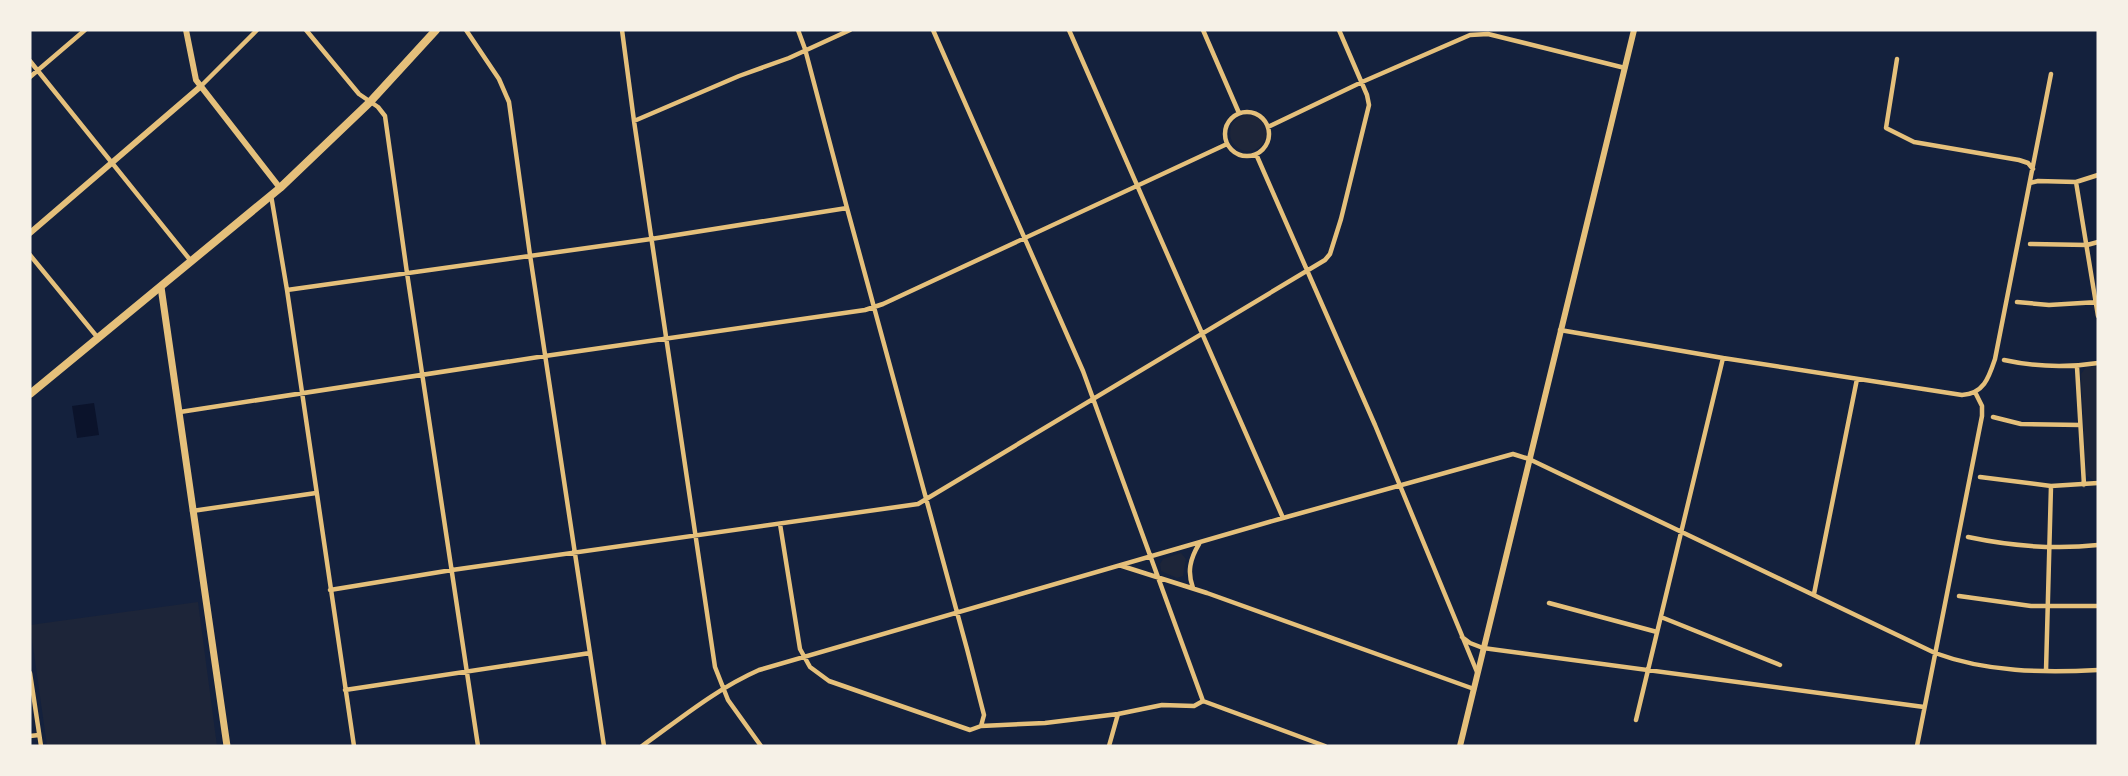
<svg xmlns="http://www.w3.org/2000/svg" width="2128" height="776" viewBox="0 0 2128 776" font-family="Signika,sans-serif">
<style>
.green{fill:#1d2539}
.water{fill:#0b132b}
.lines{fill:none;stroke-linecap:round;stroke-linejoin:round}
.minor{stroke:#e5c07b;stroke-width:4.5}
.tertiary{stroke:#e5c07b;stroke-width:6}
.secondary{stroke:#e5c07b;stroke-width:7}
.primary{stroke:#e5c07b;stroke-width:8}
</style>
<rect width="100%" height="100%" fill="#14213d"/>
<path class="green" d="M1230 133a18 18 0 1 1 36 0a18 18 0 1 1-36 0Z
M 2098,366 L 2098,480 L 2094,481 L 2086,475 L 2081,374 L 2086,367 Z
M 1181,553 L 1186,559 L 1183,576 L 1177,578 L 1161,571 L 1160,564 L 1163,559 Z
M 198,602 L 217,746 L 47,746 L 30,625 Z"/>
<path class="water" d="M 94,403 L 99,435 L 77,438 L 72,406 Z"/>
<g class="lines">
<path class="minor" d="M 306,30 L 359,94 L 378,107 L 385,116 L 407,273 L 478,746
M 466,30 L 499,79 L 509,102 L 530,255 L 604,746
M 622,30 L 634,121 L 715,667 L 728,700 L 761,746
M 798,30 L 805,49 L 847,208 L 967,649 L 984,715 L 981,726
M 933,30 L 1083,371 L 1203,701
M 1069,30 L 1283,518
M 1203,30 L 1239,113
M 1897,59 L 1886,128 L 1914,142 L 2019,160 L 2028,163 L 2033,169
M 30,61 L 191,261
M 30,77 L 85,30
M 200,87 L 257,30
M1225 134a22 22 0 1 1 44 0a22 22 0 1 1-44 0Z
M 634,121 L 739,76 L 789,58 L 850,30
M 1268,127 L 1362,82 L 1470,35 L 1488,34 L 1625,68
M 1256,154 L 1375,425 L 1477,672
M 2076,182 L 2098,316
M 2030,183 L 2038,181 L 2076,182 L 2098,175
M 271,195 L 287,290 L 354,746
M 2030,244 L 2087,245 L 2098,242
M 30,255 L 98,338
M 287,290 L 651,239 L 847,208
M 2017,302 L 2049,305 L 2098,302
M 1560,330 L 1723,358 L 1962,395 C 1984,394 1989,377 1995,359 L 2051,74
M 2004,360 C 2036,367 2066,368 2098,363
M 2077,367 L 2084,485
M 180,412 L 545,356 L 865,310 L 883,304 L 1227,144
M 1993,417 L 2021,424 L 2080,425
M 1980,477 L 2051,486 L 2098,483
M 192,511 L 316,493
M 780,524 L 800,649 L 810,667 L 829,681 L 970,730 L 981,726 L 1045,723 L 1118,714 L 1162,705 L 1194,706 L 1203,701
M 1968,537 C 2011,546 2054,550 2098,545
M 1122,566 L 1207,593 L 1474,689
M 1193,588 C 1187,572 1190,559 1199,544
M 330,590 L 452,570 L 918,504 L 1325,260 L 1330,254 L 1341,219 L 1369,105 L 1367,95 L 1339,30
M 1814,594 L 1857,379
M 1959,596 L 2031,606 L 2098,606
M 1549,603 L 1657,632
M 1661,617 L 1780,665
M 1462,637 L 1470,643 L 1483,648 L 1924,707
M 2046,671 L 2051,486
M 30,673 L 41,746
M 345,690 L 590,653
M 1203,701 L 1325,746
M 1636,720 L 1723,358
M 30,736 L 39,735
M 642,746 C 680,719 716,689 759,670 L 1283,518 L 1513,454 L 1529,459 L 1935,653 C 1986,672 2043,673 2098,670
M 1109,746 L 1118,714
M 1917,746 L 1982,416 L 1982,406 L 1975,392"/>
<path class="tertiary" d="M 186,30 L 196,80 L 280,188
M 30,233 L 200,87
M 1460,746 L 1634,30"/>
<path class="secondary" d="M 161,287 L 227,746"/>
<path class="primary" d="M 30,394 L 280,188 L 370,102 L 436,30"/>
</g>
<rect width="2128" height="776" fill="none" stroke="#f6f1e7" stroke-width="63"/>
</svg>
